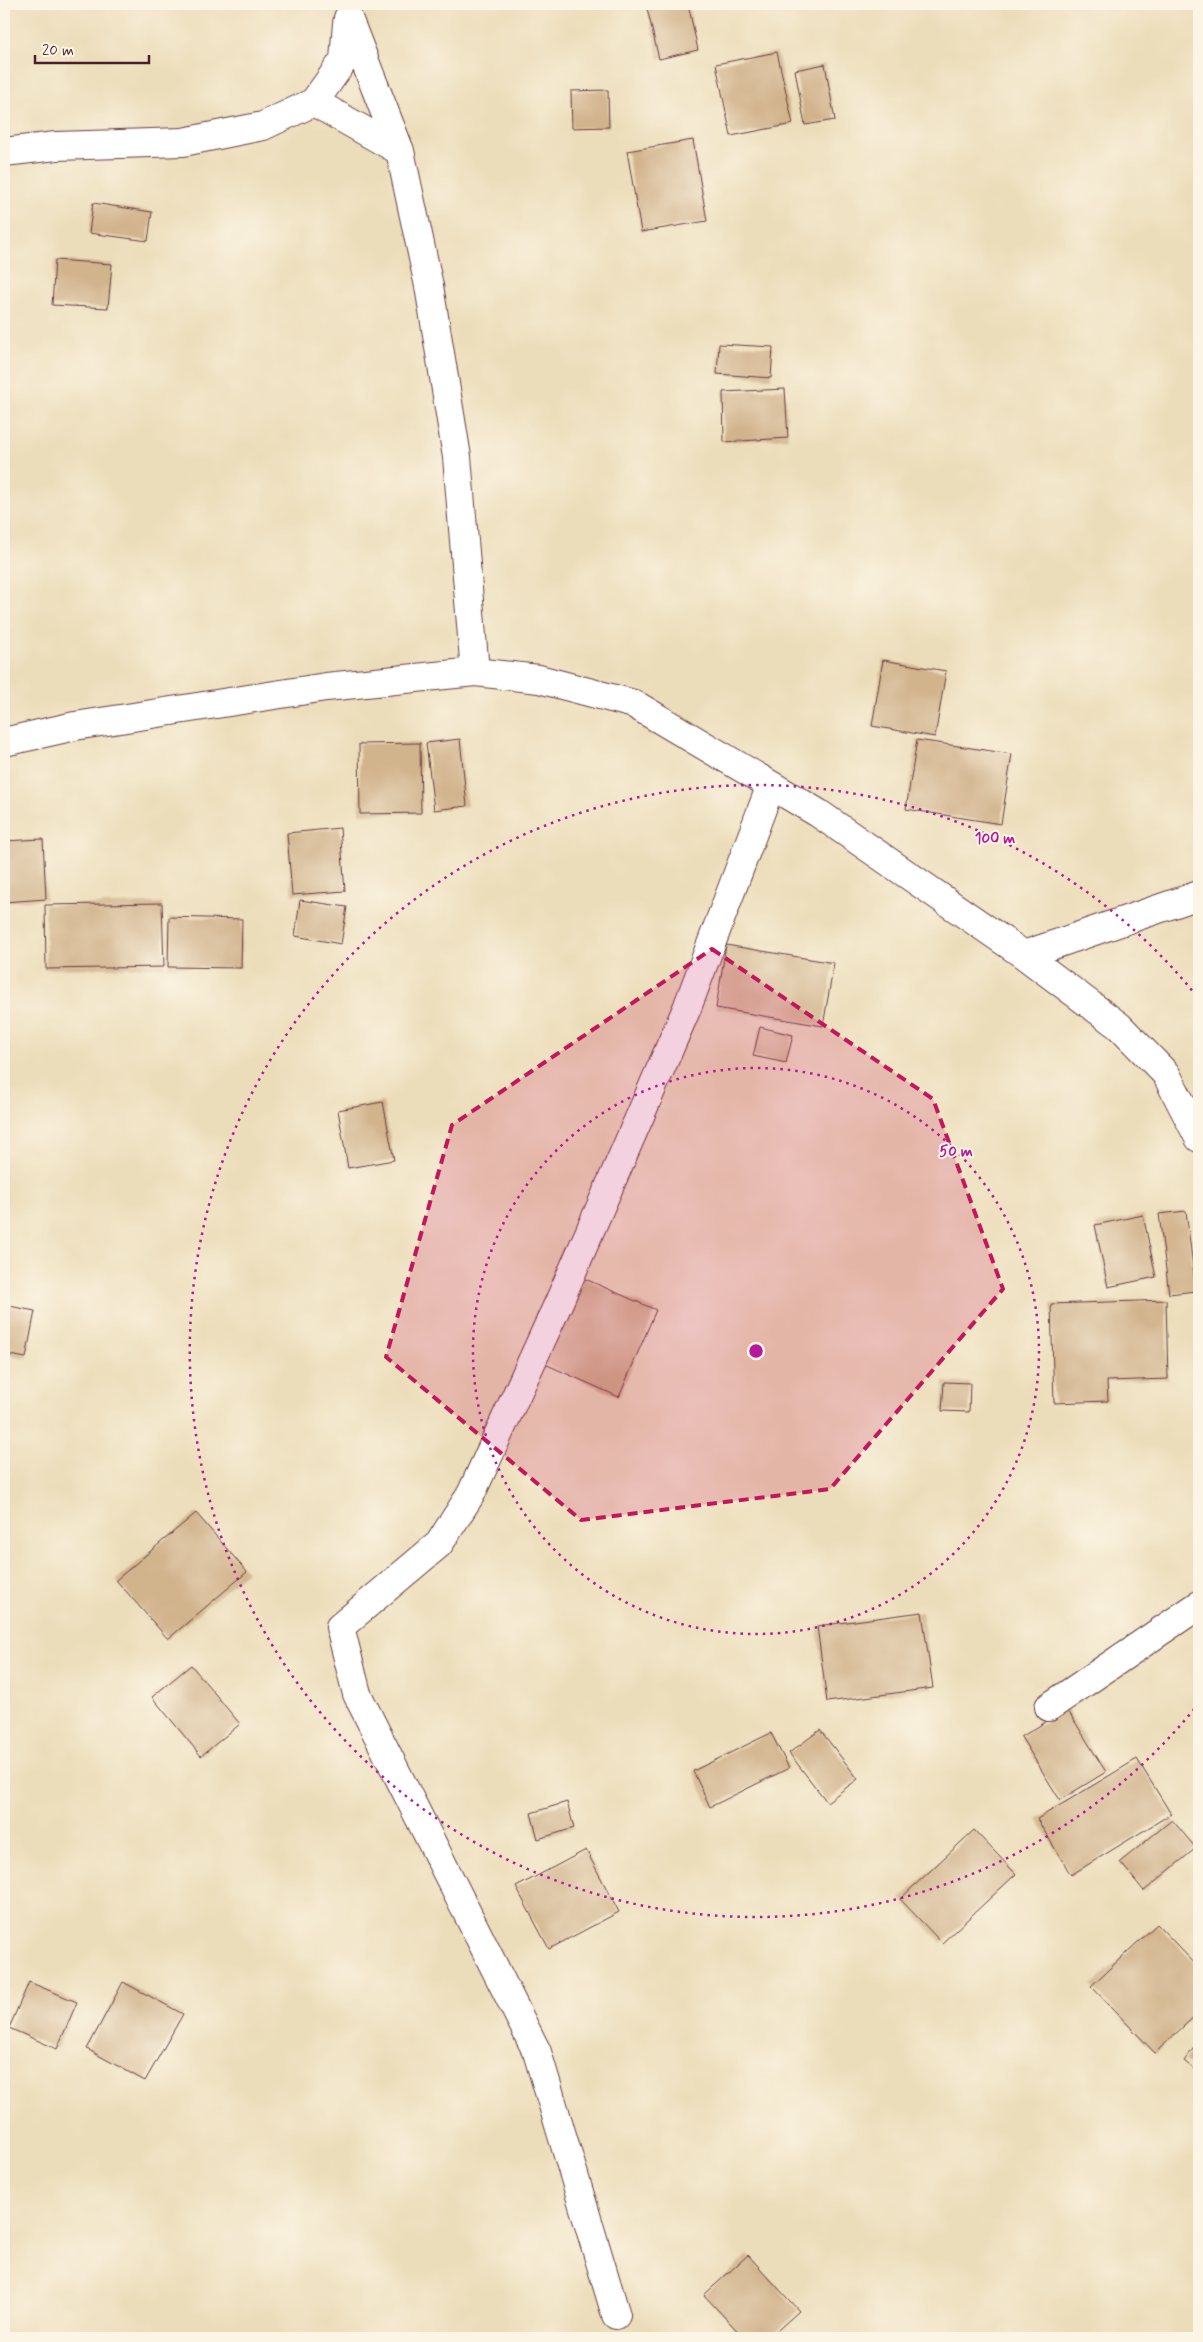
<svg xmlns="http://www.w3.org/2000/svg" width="1203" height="2342" viewBox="0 0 1203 2342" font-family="Mynerve,sans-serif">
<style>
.building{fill:#d1b38c}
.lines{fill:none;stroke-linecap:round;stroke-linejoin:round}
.minor-casing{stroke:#623c40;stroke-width:30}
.minor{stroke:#fff;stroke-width:28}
.marked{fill:#c2185b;fill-opacity:0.2;stroke:#c2185b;stroke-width:4;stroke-dasharray:10 6;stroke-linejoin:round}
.ring{fill:none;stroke:#b5179e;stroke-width:2.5;stroke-dasharray:2.5 5}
.centre{fill:#b5179e;stroke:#fcf5e5;stroke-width:2.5}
.ring-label{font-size:15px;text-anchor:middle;font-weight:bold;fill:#b5179e;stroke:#fcf5e5;stroke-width:4;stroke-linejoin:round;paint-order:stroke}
</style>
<rect width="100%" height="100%" fill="#fcf5e5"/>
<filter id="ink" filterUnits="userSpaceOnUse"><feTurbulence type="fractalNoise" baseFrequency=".02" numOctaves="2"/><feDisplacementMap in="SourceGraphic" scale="10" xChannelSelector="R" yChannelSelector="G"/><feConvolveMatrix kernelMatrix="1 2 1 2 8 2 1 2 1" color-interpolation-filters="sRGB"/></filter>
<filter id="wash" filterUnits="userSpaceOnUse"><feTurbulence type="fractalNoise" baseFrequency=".0096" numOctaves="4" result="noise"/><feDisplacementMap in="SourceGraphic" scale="20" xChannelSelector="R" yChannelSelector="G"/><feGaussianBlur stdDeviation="1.12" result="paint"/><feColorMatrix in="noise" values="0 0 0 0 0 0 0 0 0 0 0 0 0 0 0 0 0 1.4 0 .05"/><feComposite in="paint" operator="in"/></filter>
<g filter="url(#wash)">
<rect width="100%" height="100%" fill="#ecddba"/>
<g id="blocks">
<path class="building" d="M 646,4 L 688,4 L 698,50 L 659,59 Z
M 777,52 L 793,124 L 731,136 L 716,64 Z
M 825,64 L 835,120 L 805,125 L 795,70 Z
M 608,90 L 609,127 L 572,128 L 571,91 Z
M 693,140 L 707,221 L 641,232 L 627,151 Z
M 93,203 L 152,212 L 148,241 L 89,233 Z
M 55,260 L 112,264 L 108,308 L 52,305 Z
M 719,344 L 773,347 L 771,378 L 717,374 Z
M 785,389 L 788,438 L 724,442 L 723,392 Z
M 883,660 L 946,671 L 935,737 L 872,726 Z
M 460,739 L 467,806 L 434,810 L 426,743 Z
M 917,740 L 1012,754 L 1001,824 L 906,809 Z
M 420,743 L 421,813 L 360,814 L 359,744 Z
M 340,828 L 345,891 L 292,895 L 287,833 Z
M 43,839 L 46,899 L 4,902 L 4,841 Z
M 300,900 L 347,907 L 341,944 L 295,936 Z
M 162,903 L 164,967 L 46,969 L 45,905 Z
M 169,917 L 242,919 L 241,968 L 168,967 Z
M 726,945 L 834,963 L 823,1026 L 716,1008 Z
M 760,1027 L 793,1035 L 786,1063 L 753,1056 Z
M 383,1102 L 394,1160 L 348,1168 L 338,1110 Z
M 1186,1211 L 1196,1291 L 1169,1294 L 1159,1214 Z
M 1143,1215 L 1156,1277 L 1108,1287 L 1095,1225 Z
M 583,1278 L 656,1310 L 619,1397 L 545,1364 Z
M 1166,1300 L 1168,1379 L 1107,1381 L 1108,1401 L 1054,1403 L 1051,1304 Z
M 4,1305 L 35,1311 L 26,1358 L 4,1354 Z
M 944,1382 L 970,1383 L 969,1412 L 942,1411 Z
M 196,1513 L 247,1572 L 168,1639 L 116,1580 Z
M 922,1612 L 933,1688 L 827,1702 L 817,1626 Z
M 191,1665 L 240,1724 L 201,1756 L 152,1697 Z
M 1067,1709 L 1106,1772 L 1060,1800 L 1021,1737 Z
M 820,1730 L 858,1779 L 827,1802 L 789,1753 Z
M 771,1733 L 789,1768 L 710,1807 L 693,1771 Z
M 1137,1759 L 1171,1814 L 1071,1875 L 1037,1819 Z
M 567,1802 L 574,1828 L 538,1839 L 531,1813 Z
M 1172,1820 L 1196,1848 L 1144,1891 L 1120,1862 Z
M 974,1830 L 1016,1874 L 942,1943 L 900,1899 Z
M 586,1850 L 619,1912 L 549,1949 L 516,1887 Z
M 1157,1924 L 1199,1968 L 1199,2012 L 1155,2053 L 1091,1986 Z
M 29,1982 L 77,2002 L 57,2049 L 9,2028 Z
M 123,1982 L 183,2014 L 145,2081 L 87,2049 Z
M 1199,2041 L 1199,2073 L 1184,2061 Z
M 748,2255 L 799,2311 L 769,2338 L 744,2338 L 704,2295 Z"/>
</g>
</g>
<g filter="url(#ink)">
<use href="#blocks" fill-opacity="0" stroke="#623c40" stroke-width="1"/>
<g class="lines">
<g class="minor-casing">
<path id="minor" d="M 348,18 L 400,151 L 429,286 L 457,457 L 475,672
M 314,102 L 400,151
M 4,152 L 56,146 L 183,142 L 263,126 L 314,102 L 344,60 L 347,23
M 4,742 L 75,726 L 326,687 L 475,672 L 539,679 L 634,704 L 818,813 L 1024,955 L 1119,1026 L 1166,1074 L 1199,1138
M 1024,955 L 1199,895
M 1049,1707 L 1199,1605
M 616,2315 L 537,2052 L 357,1694 L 340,1627 L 439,1544 L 471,1494 L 559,1302 L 687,1008 L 771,785"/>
</g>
<use href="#minor" class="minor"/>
</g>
</g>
<path class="marked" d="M 712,949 L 933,1099 L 1003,1289 L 830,1489 L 581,1520 L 386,1357 L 452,1125 Z"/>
<g class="ring">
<circle cx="756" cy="1351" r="283"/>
<path d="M1199 1703A566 566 0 1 1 1199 999"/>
</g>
<circle cx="756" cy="1351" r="8" class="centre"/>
<g class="ring-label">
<text x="995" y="843">100 m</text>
<text x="956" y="1156">50 m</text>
</g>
<rect width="1203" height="2342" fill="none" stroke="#fcf5e5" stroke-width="20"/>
<path d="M35 55v8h114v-8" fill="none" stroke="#4a1f2b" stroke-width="2.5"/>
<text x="42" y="55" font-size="15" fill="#4a1f2b" stroke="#fcf5e5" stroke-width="4" paint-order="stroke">20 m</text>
</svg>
